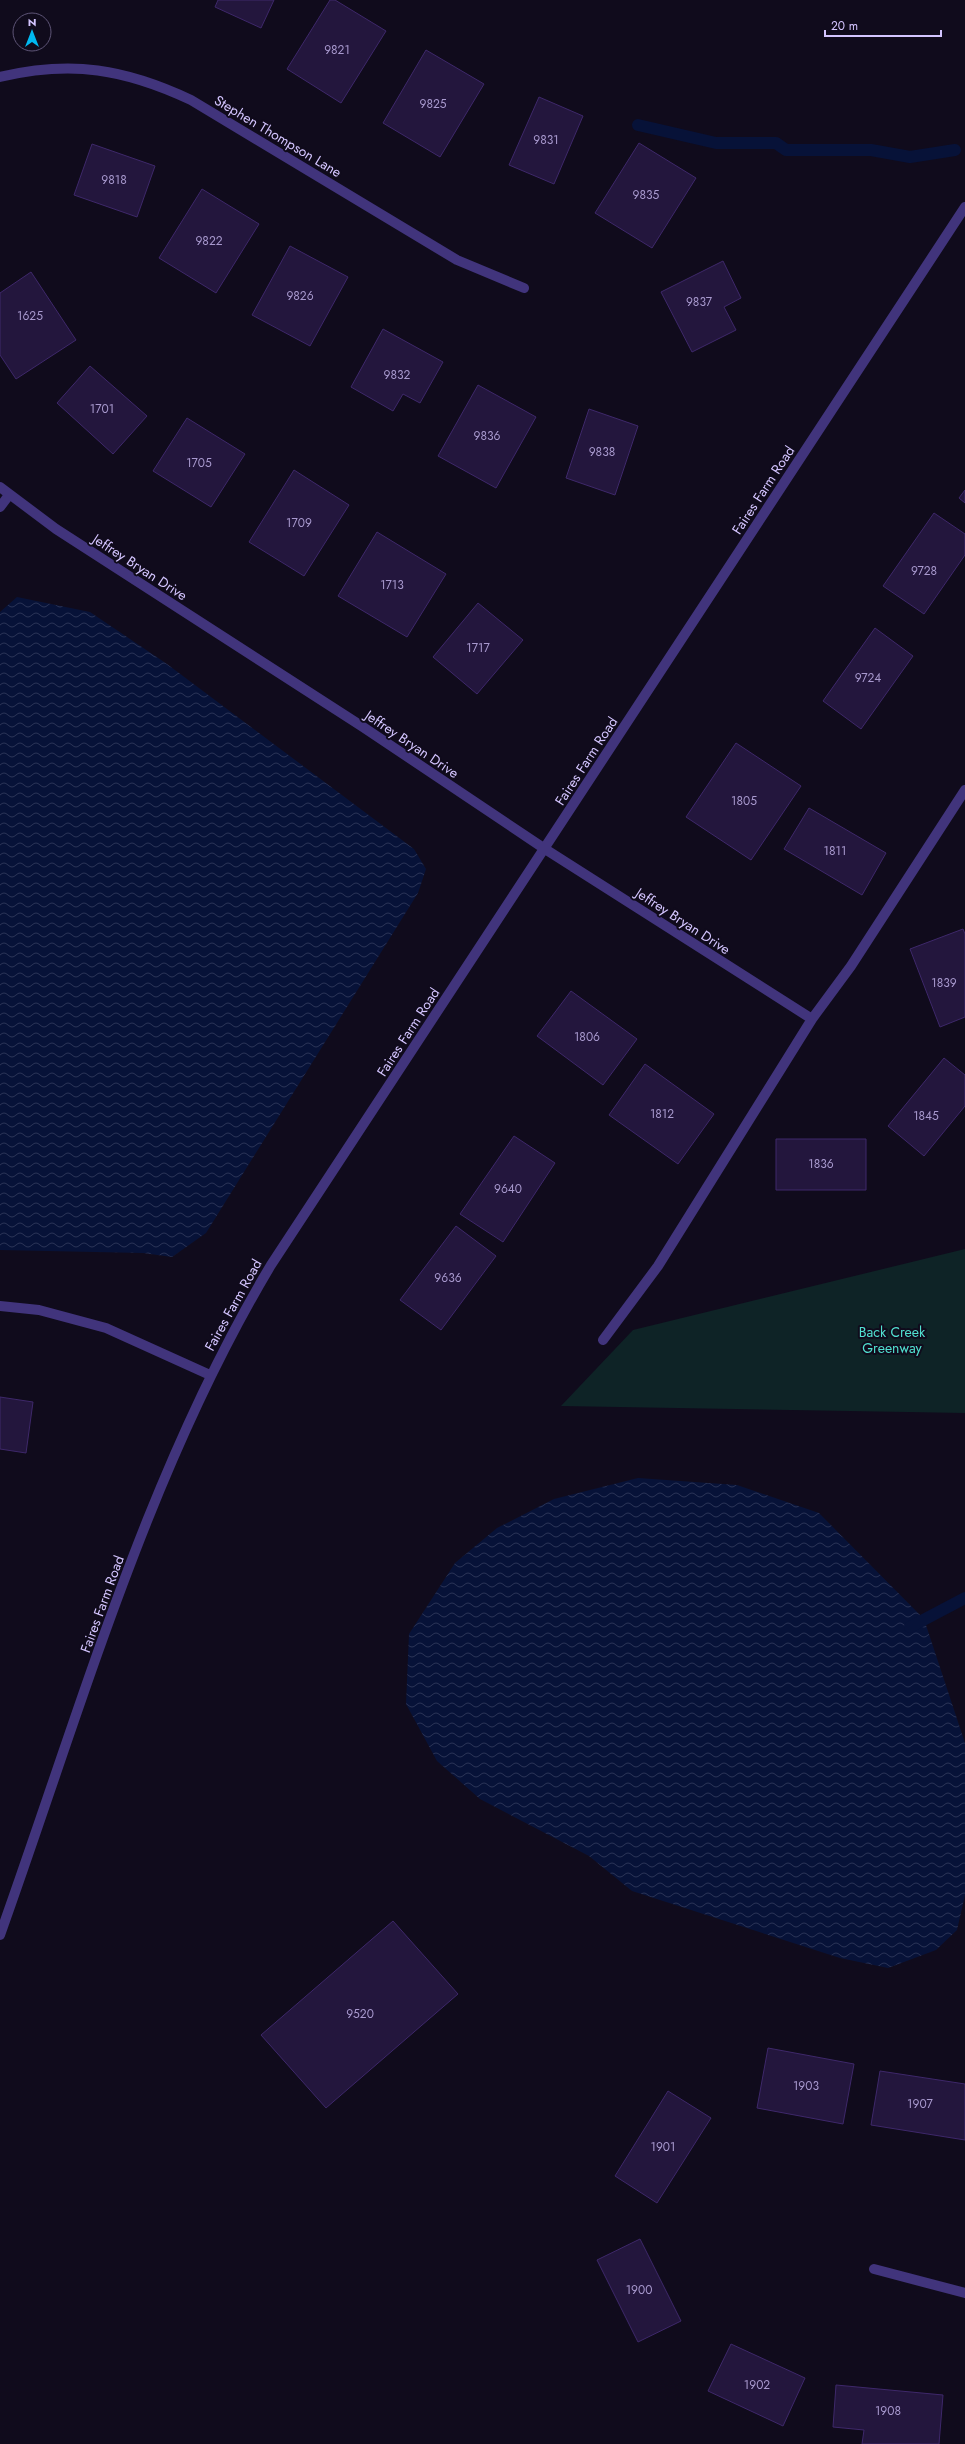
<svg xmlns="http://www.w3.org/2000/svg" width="965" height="2444" viewBox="0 0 965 2444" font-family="Jost,sans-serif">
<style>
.park{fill:#0e2326}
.water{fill:url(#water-waves)}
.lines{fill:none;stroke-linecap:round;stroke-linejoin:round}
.stream{stroke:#071238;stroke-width:12}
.building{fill:#23163d;stroke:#3e286a}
.minor{stroke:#41347c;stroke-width:10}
.labels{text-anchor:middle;stroke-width:4;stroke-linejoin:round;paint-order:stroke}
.number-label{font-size:12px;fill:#a899ce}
.street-label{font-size:14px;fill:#d4c5ff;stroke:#100b1c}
.park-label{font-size:14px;fill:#51e0d0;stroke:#100b1c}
</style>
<defs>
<pattern id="water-waves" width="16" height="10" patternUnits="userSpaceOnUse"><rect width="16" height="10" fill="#071238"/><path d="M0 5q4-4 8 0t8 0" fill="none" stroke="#2a3356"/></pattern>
</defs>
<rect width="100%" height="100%" fill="#100b1c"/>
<path class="park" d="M 965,1249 L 965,1413 L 561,1406 L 633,1330 Z"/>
<path class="water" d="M 17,597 L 90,612 L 167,664 L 414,849 L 426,869 L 418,893 L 206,1233 L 172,1257 L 143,1253 L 0,1250 L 0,612 Z
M 638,1478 L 737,1485 L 819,1513 L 924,1619 L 965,1743 L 965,1895 L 957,1930 L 936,1950 L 888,1968 L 840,1958 L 632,1891 L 589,1856 L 480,1799 L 437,1761 L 406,1704 L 409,1634 L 455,1563 L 497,1528 L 554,1499 Z"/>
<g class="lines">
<path class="stream" d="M 638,125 L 716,143 L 776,143 L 786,150 L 871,150 L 910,157 L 955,150
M 910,1627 L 965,1598"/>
</g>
<path class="building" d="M 218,0 L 274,0 L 261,28 L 215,7 Z
M 330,0 L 335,0 L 386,31 L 341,103 L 287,69 Z
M 426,50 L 484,84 L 440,157 L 383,123 Z
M 539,97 L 583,116 L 554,184 L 509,165 Z
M 639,143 L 696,178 L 652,248 L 595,213 Z
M 92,144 L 155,166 L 137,217 L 74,195 Z
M 202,189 L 259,224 L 216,293 L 159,258 Z
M 290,246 L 348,277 L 310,346 L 252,315 Z
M 723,261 L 741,298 L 724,307 L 736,330 L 692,352 L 661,292 Z
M 31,272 L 76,340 L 16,379 L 0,355 L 0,293 Z
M 383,329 L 443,362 L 420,403 L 403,394 L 393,411 L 351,387 Z
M 90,366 L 147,416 L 113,454 L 57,403 Z
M 478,385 L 536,417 L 496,488 L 438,456 Z
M 589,409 L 638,426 L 615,495 L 566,478 Z
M 187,418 L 245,454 L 211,507 L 153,471 Z
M 294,470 L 349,505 L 304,576 L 249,542 Z
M 965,490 L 965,503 L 959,498 Z
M 934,513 L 965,534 L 965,555 L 924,614 L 883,586 Z
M 377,532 L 446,574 L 407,637 L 338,596 Z
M 478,603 L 523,640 L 477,694 L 433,657 Z
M 875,628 L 913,656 L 861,729 L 823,701 Z
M 736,743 L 801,786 L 751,860 L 686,817 Z
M 809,808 L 886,853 L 862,895 L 784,849 Z
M 963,929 L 965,934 L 965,1017 L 940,1027 L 910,949 Z
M 571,991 L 637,1039 L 603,1085 L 537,1036 Z
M 944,1058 L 965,1075 L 965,1106 L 924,1156 L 888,1126 Z
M 645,1064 L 714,1114 L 678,1164 L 609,1115 Z
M 514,1136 L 555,1163 L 503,1242 L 460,1214 Z
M 776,1139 L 866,1139 L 866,1190 L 776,1190 Z
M 456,1226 L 496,1256 L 441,1330 L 400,1300 Z
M 0,1397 L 33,1402 L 26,1453 L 0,1449 Z
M 393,1921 L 458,1994 L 326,2108 L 261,2035 Z
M 768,2048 L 854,2064 L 843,2124 L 757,2108 Z
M 880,2071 L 965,2084 L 965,2140 L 871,2125 Z
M 668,2091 L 711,2118 L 657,2203 L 615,2176 Z
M 640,2239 L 681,2321 L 638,2342 L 597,2260 Z
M 731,2344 L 805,2378 L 783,2426 L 708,2391 Z
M 836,2385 L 943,2395 L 939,2444 L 862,2444 L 864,2430 L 833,2427 Z"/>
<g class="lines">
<path class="minor" d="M 0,77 C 72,60 125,69 191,100 L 457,260 L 524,288
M 0,487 L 56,529 L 363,727 L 545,849 L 812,1019
M 0,507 L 9,495
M 0,1306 L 39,1310 L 106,1328 L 210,1375
M 603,1340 L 658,1266 L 812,1019 L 851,966 L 965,790
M 0,1935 C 81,1709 147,1472 271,1265 L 965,207
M 874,2269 L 965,2293"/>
</g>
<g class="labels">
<g class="number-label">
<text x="337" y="54">9821</text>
<text x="433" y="108">9825</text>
<text x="546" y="144">9831</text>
<text x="114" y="184">9818</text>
<text x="646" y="199">9835</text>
<text x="209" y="245">9822</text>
<text x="300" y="300">9826</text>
<text x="699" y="306">9837</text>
<text x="30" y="320">1625</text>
<text x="397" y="379">9832</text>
<text x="102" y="413">1701</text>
<text x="487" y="440">9836</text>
<text x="602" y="456">9838</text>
<text x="199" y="467">1705</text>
<text x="299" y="527">1709</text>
<text x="924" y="575">9728</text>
<text x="392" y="589">1713</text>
<text x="478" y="652">1717</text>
<text x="868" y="682">9724</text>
<text x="744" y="805">1805</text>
<text x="835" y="855">1811</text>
<text x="944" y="987">1839</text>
<text x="587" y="1041">1806</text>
<text x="662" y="1118">1812</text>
<text x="926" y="1120">1845</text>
<text x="821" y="1168">1836</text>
<text x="508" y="1193">9640</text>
<text x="448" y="1282">9636</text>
<text x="360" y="2018">9520</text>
<text x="806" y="2090">1903</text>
<text x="920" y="2108">1907</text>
<text x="663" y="2151">1901</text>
<text x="639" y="2294">1900</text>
<text x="757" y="2389">1902</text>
<text x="888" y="2415">1908</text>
</g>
<g class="street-label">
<text transform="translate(278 136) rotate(31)" y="5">Stephen Thompson Lane</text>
<text transform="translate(763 490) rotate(-57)" y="5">Faires Farm Road</text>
<text transform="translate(140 567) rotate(33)" y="5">Jeffrey Bryan Drive</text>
<text transform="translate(412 744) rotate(34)" y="5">Jeffrey Bryan Drive</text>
<text transform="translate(586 761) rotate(-57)" y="5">Faires Farm Road</text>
<text transform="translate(683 921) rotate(33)" y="5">Jeffrey Bryan Drive</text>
<text transform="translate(408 1032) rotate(-57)" y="5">Faires Farm Road</text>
<text transform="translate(233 1305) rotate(-61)" y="5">Faires Farm Road</text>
<text transform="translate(102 1604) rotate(-70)" y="5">Faires Farm Road</text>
</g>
<g class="park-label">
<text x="892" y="1337">Back Creek<tspan x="892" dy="16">Greenway</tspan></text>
</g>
</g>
<g transform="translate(32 32)"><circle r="19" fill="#100b1c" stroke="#5e5577"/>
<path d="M0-3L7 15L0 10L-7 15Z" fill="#00b8f0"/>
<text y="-6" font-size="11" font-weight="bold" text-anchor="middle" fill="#d4c5ff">N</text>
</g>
<path d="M825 30v6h116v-6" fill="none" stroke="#d4c5ff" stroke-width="2"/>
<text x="831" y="30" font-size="12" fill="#d4c5ff" stroke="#100b1c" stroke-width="3" paint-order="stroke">20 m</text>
</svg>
